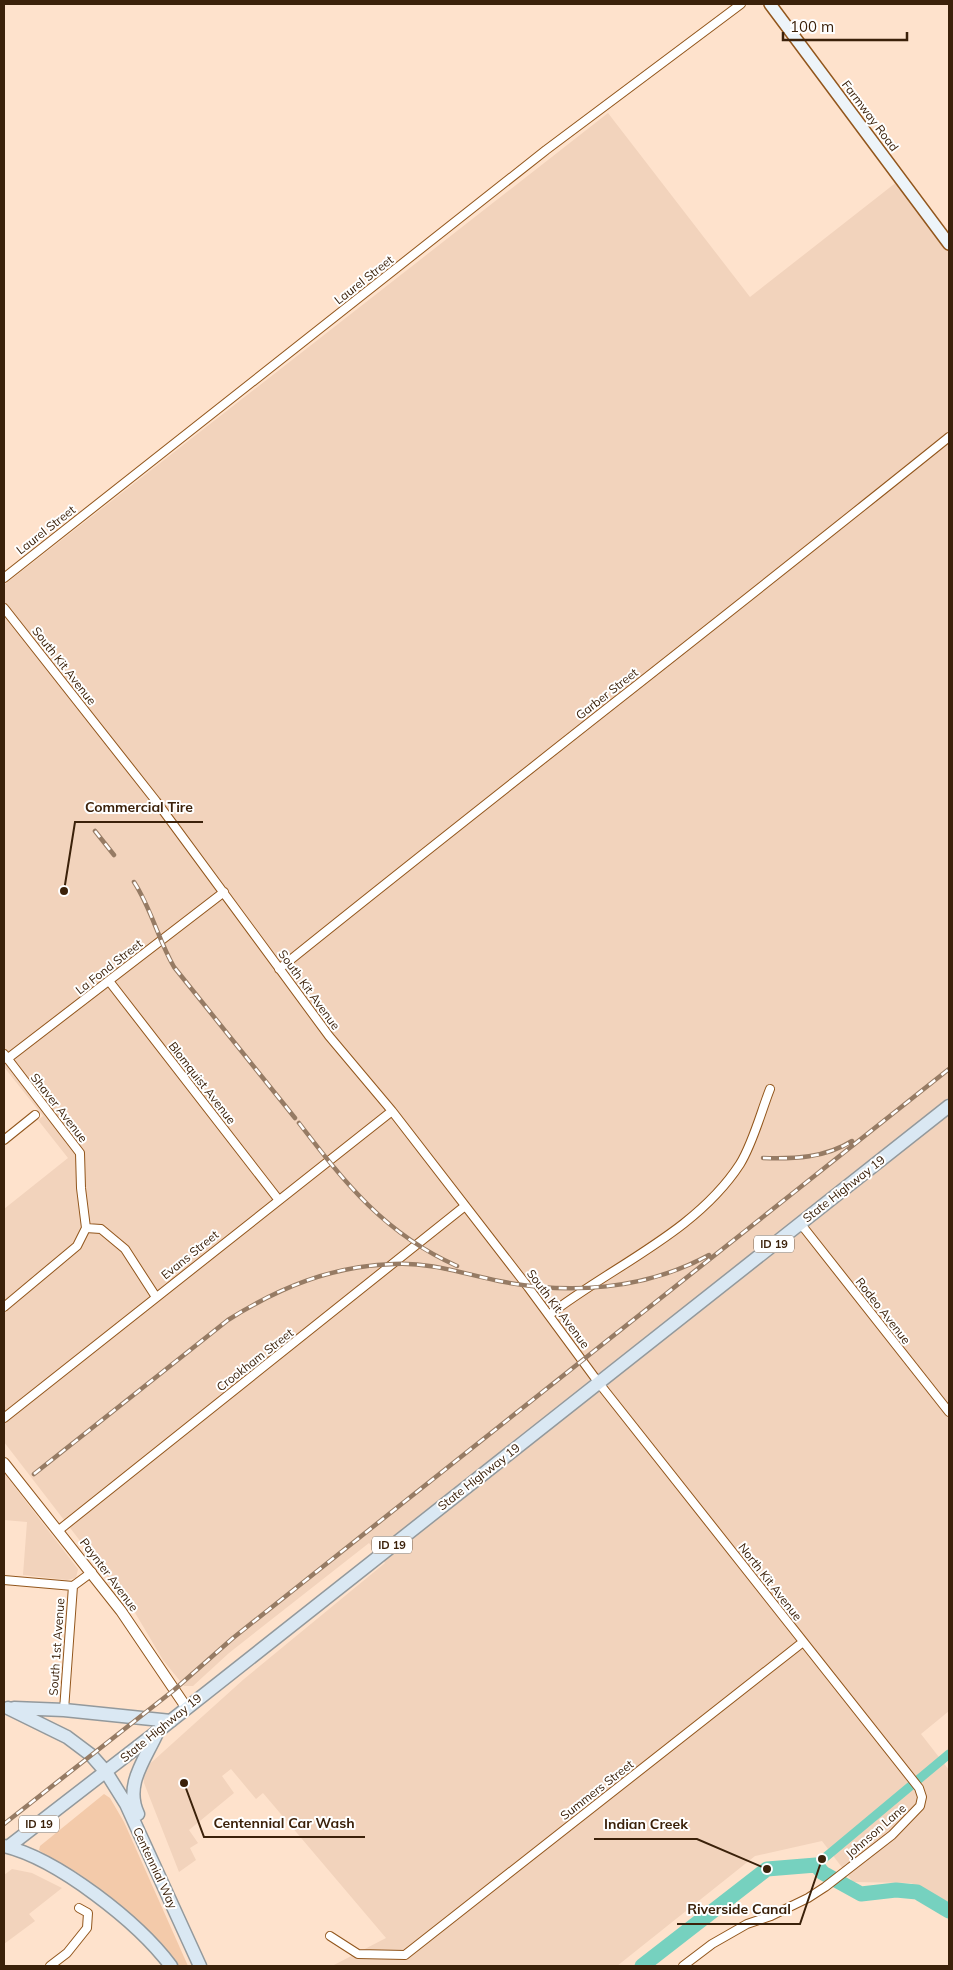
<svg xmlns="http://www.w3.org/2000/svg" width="953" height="1970" viewBox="0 0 953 1970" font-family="Mulish,sans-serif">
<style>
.built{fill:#f2d3bc}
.green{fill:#f3caaa}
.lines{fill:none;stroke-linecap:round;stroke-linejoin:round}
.canal{stroke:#76d1bf;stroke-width:9}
.river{stroke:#76d1bf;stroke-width:15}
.minor-casing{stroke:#92561c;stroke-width:10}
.tertiary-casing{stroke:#92561c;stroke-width:12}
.secondary-casing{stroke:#92561c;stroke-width:14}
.primary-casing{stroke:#93999c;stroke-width:15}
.minor{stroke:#fff;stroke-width:8}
.tertiary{stroke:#fff;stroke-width:10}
.secondary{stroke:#edf4f9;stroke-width:11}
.primary{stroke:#dae8f3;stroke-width:12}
.rail-casing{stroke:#967b64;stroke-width:4.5}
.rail{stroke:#fff;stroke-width:2.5;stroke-dasharray:8;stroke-linecap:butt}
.labels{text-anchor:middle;stroke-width:4;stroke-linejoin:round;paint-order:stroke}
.shield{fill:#fff;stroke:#766454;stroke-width:1}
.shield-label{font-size:11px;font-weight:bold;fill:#3b210a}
.street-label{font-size:12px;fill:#3b210a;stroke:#fff}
.leader{fill:none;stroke:#3b210a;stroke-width:2}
.callout-dot{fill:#3b210a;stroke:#fff;stroke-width:2}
.callout-label{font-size:14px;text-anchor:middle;font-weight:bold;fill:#3b210a;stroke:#fff;stroke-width:4;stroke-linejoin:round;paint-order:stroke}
</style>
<rect width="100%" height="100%" fill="#fee2cc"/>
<path class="built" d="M 608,113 L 750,297 L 898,181 L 949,247 L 949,1711 L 921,1734 L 949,1770 L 949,1902 L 911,1883 L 853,1882 L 822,1841 L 755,1856 L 617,1966 L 332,1966 L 386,1938 L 263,1793 L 256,1799 L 231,1769 L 222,1776 L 234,1793 L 189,1830 L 198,1843 L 190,1848 L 196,1860 L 179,1872 L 144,1783 L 143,1770 L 244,1679 L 385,1563 L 369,1543 L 229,1653 L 193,1686 L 184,1686 L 163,1660 L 134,1611 L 4,1442 L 4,1209 L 68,1158 L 38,1120 L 43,1116 L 4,1067 L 4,585 Z
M 4,1473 L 78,1569 L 76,1578 L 67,1580 L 23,1575 L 27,1522 L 4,1520 Z
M 12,1869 L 32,1873 L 62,1888 L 29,1914 L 35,1921 L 4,1944 L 4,1875 Z"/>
<path class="green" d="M 104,1794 L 110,1798 L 124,1822 L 188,1966 L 178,1966 C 151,1930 116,1899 79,1874 C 66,1865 52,1861 39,1850 L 40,1846 Z"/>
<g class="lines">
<path class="canal" d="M 816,1865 L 949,1754"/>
<path class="river" d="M 642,1966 L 767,1869 L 816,1865 L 823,1873 L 861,1894 L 896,1890 L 917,1892 L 949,1911"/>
<g class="minor-casing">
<path id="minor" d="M 4,578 L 546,150 L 741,4
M 4,608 L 156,801 L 329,1036 L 392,1111 L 528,1287 L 598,1382 L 919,1788 L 922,1797 L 920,1806 L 892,1835 L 825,1887 L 808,1898 L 771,1916 L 747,1924 L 712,1944 L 683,1966
M 279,969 C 501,790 727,616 949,437
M 109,981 L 278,1199
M 4,1054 L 80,1153 L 81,1188 L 86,1228
M 7,1059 L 224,892
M 4,1140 L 35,1115
M 800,1223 L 949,1412
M 86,1228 L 101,1229 L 125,1249 L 156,1297
M 4,1307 L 77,1246 L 86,1228
M 549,1315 C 612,1266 696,1232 740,1164 C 753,1143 761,1112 770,1089
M 4,1418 L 392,1111
M 59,1530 L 465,1206
M 4,1580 L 73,1586 L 92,1572
M 64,1710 L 73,1586
M 330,1936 L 358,1954 L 405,1955 L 803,1642
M 50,1966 L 67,1953 L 87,1928 L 88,1913 L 79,1908"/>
</g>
<g class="tertiary-casing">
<path id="tertiary" d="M 4,1463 L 121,1611 L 186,1707"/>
</g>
<g class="secondary-casing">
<path id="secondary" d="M 770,4 L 949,244"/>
</g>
<g class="primary-casing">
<path id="primary" d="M 8,1708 L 67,1737 L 91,1755 L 106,1772 L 126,1804 L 200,1966
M 14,1708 L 64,1710 L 171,1721
M 138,1814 C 124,1785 145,1760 157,1733
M 4,1846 C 58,1859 138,1922 171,1966
M 8,1847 L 158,1731 L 949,1106"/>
</g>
<use href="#minor" class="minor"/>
<use href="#tertiary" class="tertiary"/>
<use href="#secondary" class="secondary"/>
<use href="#primary" class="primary"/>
<g class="rail-casing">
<path id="rail" d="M 95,831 L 114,855
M 134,882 C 151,908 158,939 174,967 L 295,1118
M 299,1123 C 345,1183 385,1234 457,1266
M 763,1158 C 794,1159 825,1158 852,1141
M 34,1474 L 228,1320 C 280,1287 332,1266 394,1264 C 431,1262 464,1274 499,1281 C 569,1295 645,1290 709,1255
M 4,1824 L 174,1690 L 233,1638 L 949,1069"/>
</g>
<use href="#rail" class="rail"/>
</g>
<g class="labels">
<g class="shield">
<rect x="754" y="1235.5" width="40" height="17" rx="4"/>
<rect x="372" y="1536.5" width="40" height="17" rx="4"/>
<rect x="19" y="1815.5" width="40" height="17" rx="4"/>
</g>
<g class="shield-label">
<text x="774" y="1248">ID 19</text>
<text x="392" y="1549">ID 19</text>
<text x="39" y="1828">ID 19</text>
</g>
<g class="street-label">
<text transform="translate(870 116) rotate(53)" y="4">Farmway Road</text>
<text transform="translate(364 280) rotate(-38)" y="4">Laurel Street</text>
<text transform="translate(46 530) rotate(-38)" y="4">Laurel Street</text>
<text transform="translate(64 666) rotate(52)" y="4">South Kit Avenue</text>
<text transform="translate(607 694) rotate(-38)" y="4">Garber Street</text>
<text transform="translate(109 967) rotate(-38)" y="4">La Fond Street</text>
<text transform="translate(309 990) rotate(54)" y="4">South Kit Avenue</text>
<text transform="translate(202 1083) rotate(52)" y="4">Blomquist Avenue</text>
<text transform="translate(59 1108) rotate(52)" y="4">Shaver Avenue</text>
<text transform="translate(844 1189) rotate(-38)" y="4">State Highway 19</text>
<text transform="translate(190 1255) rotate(-39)" y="4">Evans Street</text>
<text transform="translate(558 1309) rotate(53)" y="4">South Kit Avenue</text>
<text transform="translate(883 1311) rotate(52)" y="4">Rodeo Avenue</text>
<text transform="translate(255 1360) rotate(-38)" y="4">Crookham Street</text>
<text transform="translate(479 1477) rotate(-38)" y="4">State Highway 19</text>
<text transform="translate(109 1575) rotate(53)" y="4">Paynter Avenue</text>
<text transform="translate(770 1582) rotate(52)" y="4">North Kit Avenue</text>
<text transform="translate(57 1647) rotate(-86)" y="4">South 1st Avenue</text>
<text transform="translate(161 1728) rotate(-39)" y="4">State Highway 19</text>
<text transform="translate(597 1790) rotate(-38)" y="4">Summers Street</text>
<text transform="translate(876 1831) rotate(-41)" y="4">Johnson Lane</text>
<text transform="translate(155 1868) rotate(65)" y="4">Centennial Way</text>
</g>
</g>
<path class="leader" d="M64 891L75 822H203M184 1783L204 1837H365M767 1869L697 1839H594M822 1859L800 1924H677"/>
<g class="callout-dot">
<circle cx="64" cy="891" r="5"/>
<circle cx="184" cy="1783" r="5"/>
<circle cx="767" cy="1869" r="5"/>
<circle cx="822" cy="1859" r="5"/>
</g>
<g class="callout-label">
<text x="139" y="812">Commercial Tire</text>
<text x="284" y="1828">Centennial Car Wash</text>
<text x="646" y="1829">Indian Creek</text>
<text x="739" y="1914">Riverside Canal</text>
</g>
<rect width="953" height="1970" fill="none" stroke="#3b210a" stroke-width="10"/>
<path d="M783 32v8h124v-8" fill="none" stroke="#3b210a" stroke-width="2.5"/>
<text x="790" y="32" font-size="15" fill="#3b210a" stroke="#ffffff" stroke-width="4" paint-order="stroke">100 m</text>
</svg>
